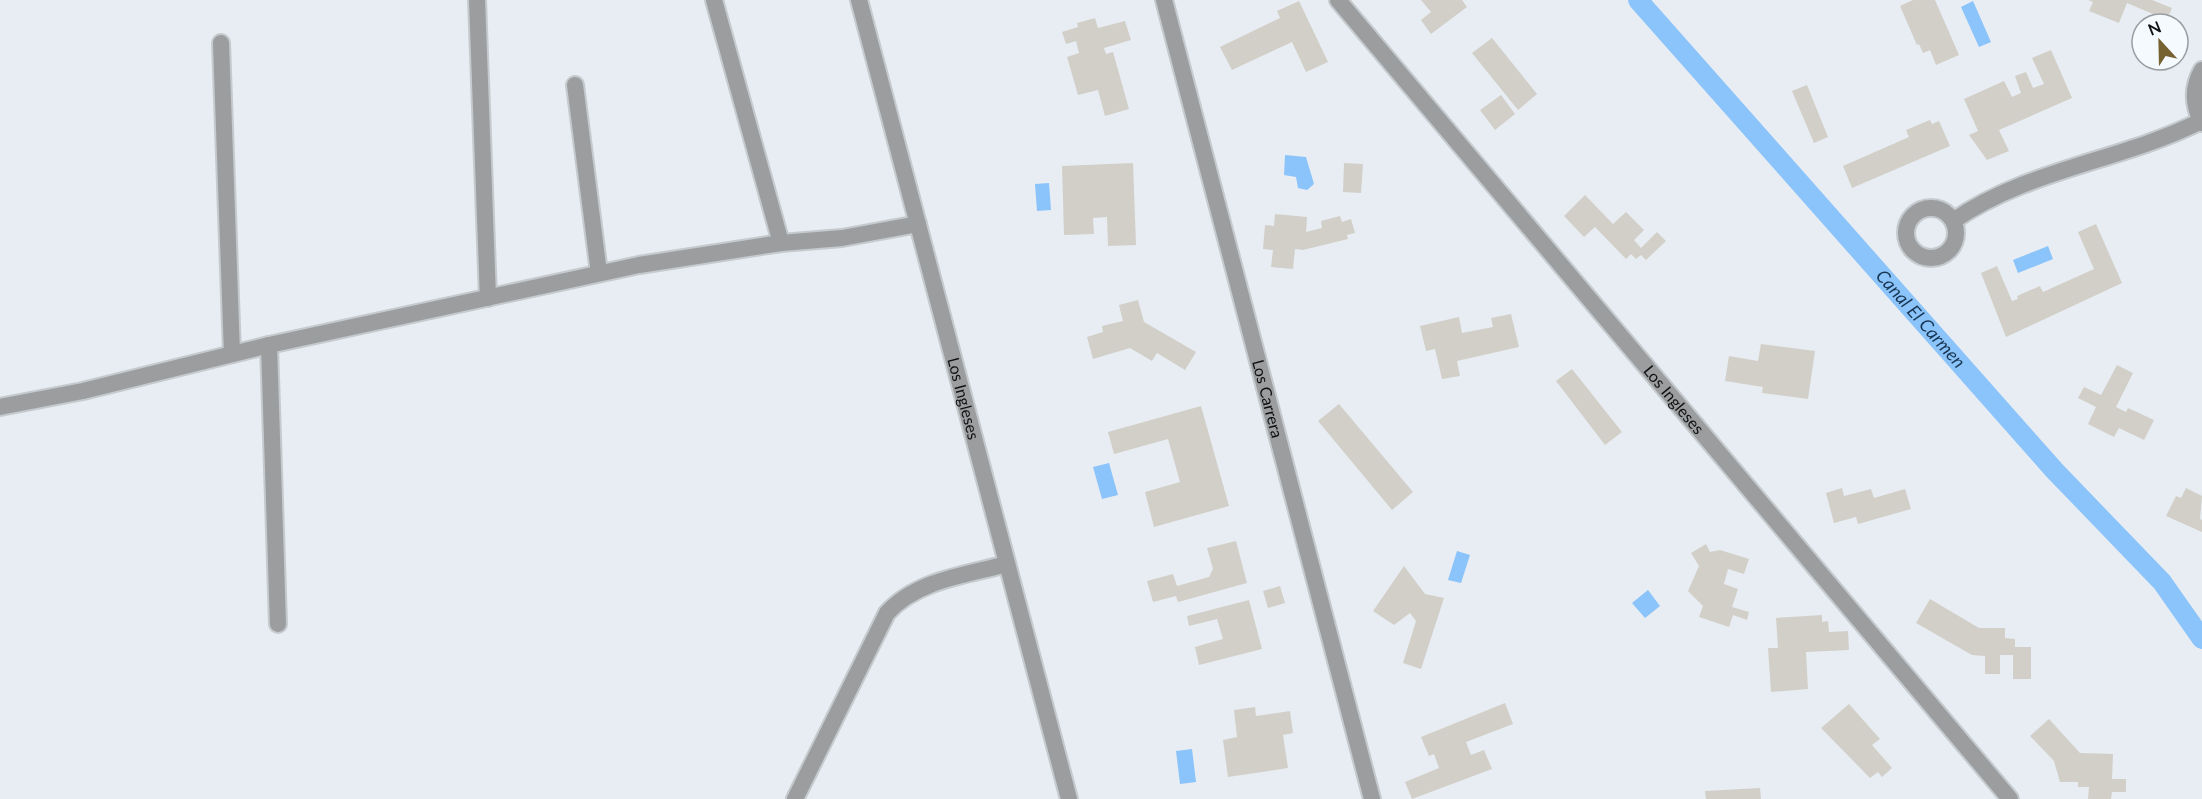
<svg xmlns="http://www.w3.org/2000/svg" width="2202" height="799" viewBox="0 0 2202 799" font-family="Lato,sans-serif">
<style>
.water{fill:#8bc3fb}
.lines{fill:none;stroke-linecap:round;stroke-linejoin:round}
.canal{stroke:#8bc3fb;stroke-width:20}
.building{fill:#d2cfc8}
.minor-casing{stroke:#c4cace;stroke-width:20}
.tertiary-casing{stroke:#c4cace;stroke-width:20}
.minor{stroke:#9b9d9f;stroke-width:16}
.tertiary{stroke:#9b9d9f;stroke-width:16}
.labels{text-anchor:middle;stroke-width:4.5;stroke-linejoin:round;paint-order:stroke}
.street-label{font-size:16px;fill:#0f1012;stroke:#f5fafe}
.water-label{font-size:18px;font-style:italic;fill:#183651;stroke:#f5fafe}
</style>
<rect width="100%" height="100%" fill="#e7edf2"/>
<path class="water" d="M 1973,1 L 1991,42 L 1979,47 L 1961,7 Z
M 1285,155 L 1306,157 L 1314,184 L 1307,190 L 1298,188 L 1296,177 L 1284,175 Z
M 1049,183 L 1051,210 L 1037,211 L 1035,184 Z
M 2048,246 L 2053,259 L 2018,273 L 2013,260 Z
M 1109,463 L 1118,495 L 1102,499 L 1093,467 Z
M 1457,551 L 1470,555 L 1461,583 L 1448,580 Z
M 1648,590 L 1660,606 L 1645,618 L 1632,603 Z
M 1192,749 L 1196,782 L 1180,784 L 1176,751 Z"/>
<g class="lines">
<path class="canal" id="s1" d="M 1638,0 L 2054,470 L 2162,582 L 2202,639"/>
</g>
<path class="building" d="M 1421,0 L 1462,0 L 1467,7 L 1431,34 L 1421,20 L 1431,12 Z
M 1913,0 L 1935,0 L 1959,55 L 1936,65 L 1930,50 L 1923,53 L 1919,44 L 1917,45 L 1900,6 Z
M 2088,0 L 2152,0 L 2172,8 L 2167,20 L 2127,3 L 2119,23 L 2089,11 L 2093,2 Z
M 1299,1 L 1328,62 L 1306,72 L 1292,42 L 1232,70 L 1220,47 L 1280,18 L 1277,11 Z
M 1095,18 L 1098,28 L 1125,21 L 1131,40 L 1104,48 L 1106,54 L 1113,52 L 1129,109 L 1105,116 L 1098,90 L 1078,95 L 1067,57 L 1079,53 L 1076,41 L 1066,44 L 1062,32 L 1078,27 L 1077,23 Z
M 1492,38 L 1537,94 L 1518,110 L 1472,53 Z
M 2051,50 L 2072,98 L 1999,130 L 2009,151 L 1987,160 L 1969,135 L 1978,131 L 1964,99 L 2004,81 L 2012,97 L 2021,93 L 2015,76 L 2026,72 L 2033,88 L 2044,84 L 2032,58 Z
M 1807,85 L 1828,137 L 1814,143 L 1792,91 Z
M 1501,95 L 1515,114 L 1495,130 L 1480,110 Z
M 1930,120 L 1932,124 L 1939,121 L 1950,146 L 1852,188 L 1843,166 L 1909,137 L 1906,130 Z
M 1133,163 L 1136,245 L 1108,246 L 1107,217 L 1093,218 L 1094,234 L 1064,235 L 1062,166 Z
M 1344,163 L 1363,164 L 1361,193 L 1343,192 Z
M 1585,195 L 1613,224 L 1626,212 L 1644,230 L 1634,240 L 1641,248 L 1657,232 L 1666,241 L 1646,260 L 1641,255 L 1636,259 L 1631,254 L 1626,259 L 1595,227 L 1584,237 L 1564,216 Z
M 1275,214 L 1307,217 L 1306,232 L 1322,228 L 1321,221 L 1340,216 L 1342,222 L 1351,219 L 1355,233 L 1347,235 L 1348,239 L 1303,250 L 1295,249 L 1293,269 L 1271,267 L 1273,250 L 1263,249 L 1265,225 L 1274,226 Z
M 2096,224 L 2122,283 L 2006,337 L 1981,273 L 1997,266 L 2012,301 L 2018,299 L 2017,296 L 2040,286 L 2043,292 L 2094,269 L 2078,232 Z
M 1138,300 L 1144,322 L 1196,352 L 1185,370 L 1157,353 L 1152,361 L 1130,348 L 1093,359 L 1087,337 L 1103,332 L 1102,326 L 1123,321 L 1119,305 Z
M 1511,314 L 1519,347 L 1457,361 L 1460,376 L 1442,379 L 1435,349 L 1426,351 L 1420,326 L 1459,317 L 1462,333 L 1493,327 L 1491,318 Z
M 1761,344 L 1815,351 L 1808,399 L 1762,393 L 1763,387 L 1725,381 L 1729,356 L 1758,361 Z
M 2117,365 L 2133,373 L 2116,407 L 2126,412 L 2128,408 L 2154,420 L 2144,440 L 2119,428 L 2114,437 L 2088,424 L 2096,407 L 2078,398 L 2084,387 L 2101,395 Z
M 1572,369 L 1622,432 L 1605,445 L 1556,381 Z
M 1339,404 L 1413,492 L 1392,510 L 1318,421 Z
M 1201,406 L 1229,506 L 1154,527 L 1145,492 L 1180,482 L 1168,439 L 1114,454 L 1108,432 Z
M 1842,488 L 1844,496 L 1871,489 L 1874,498 L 1905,489 L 1911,509 L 1858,524 L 1856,517 L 1834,523 L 1826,493 Z
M 2186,488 L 2202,496 L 2200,519 L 2202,520 L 2202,532 L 2166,516 L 2176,496 L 2181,498 Z
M 1236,541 L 1247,583 L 1178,602 L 1176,596 L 1153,602 L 1147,581 L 1173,574 L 1177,586 L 1209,577 L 1213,569 L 1207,548 Z
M 1706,544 L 1710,552 L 1720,550 L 1749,559 L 1744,574 L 1728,569 L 1724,584 L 1738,589 L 1732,607 L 1749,612 L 1747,620 L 1733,615 L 1729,627 L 1699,617 L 1703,606 L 1688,591 L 1699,566 L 1691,553 Z
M 1404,566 L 1425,594 L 1444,598 L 1421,669 L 1403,663 L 1416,621 L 1410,613 L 1394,625 L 1373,611 Z
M 1280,586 L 1285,603 L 1268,608 L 1263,591 Z
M 1930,599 L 1979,628 L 2005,628 L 2005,638 L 2015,639 L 2015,647 L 2031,647 L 2031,679 L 2013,679 L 2013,655 L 2000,655 L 2000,674 L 1985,674 L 1985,656 L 1972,655 L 1916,623 Z
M 1249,600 L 1262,649 L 1199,665 L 1195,647 L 1223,639 L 1217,619 L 1189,626 L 1187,616 Z
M 1822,615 L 1822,622 L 1828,621 L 1829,632 L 1848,631 L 1849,650 L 1806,652 L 1808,689 L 1771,692 L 1768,648 L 1778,648 L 1776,618 Z
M 1505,703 L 1513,724 L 1466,742 L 1471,755 L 1484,750 L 1492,769 L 1412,799 L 1405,782 L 1439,768 L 1434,754 L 1429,756 L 1421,737 Z
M 1849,704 L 1880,739 L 1872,745 L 1892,768 L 1882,777 L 1878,772 L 1870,778 L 1821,728 Z
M 1255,707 L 1256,716 L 1290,711 L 1293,733 L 1283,735 L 1288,768 L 1228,777 L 1223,740 L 1237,737 L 1234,710 Z
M 2049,719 L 2080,753 L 2113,754 L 2112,779 L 2126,779 L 2126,792 L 2112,792 L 2111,799 L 2088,799 L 2089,787 L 2078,787 L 2078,782 L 2060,782 L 2054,761 L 2030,736 Z
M 1760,788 L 1761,799 L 1706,799 L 1705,791 Z"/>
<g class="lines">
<g class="minor-casing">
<g id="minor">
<path d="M 477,0 L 488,298"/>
<path d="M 714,0 L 781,243"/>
<path id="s2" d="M 1164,0 L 1372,799"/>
<path id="s3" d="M 1338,0 L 2010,799"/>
<path d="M 221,43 L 232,354"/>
<path d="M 2202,70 C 2192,87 2193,105 2202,123"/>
<path d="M 575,85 L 599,273"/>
<circle cx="1931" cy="233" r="25"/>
<path d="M 1953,221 C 2028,169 2121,161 2201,121"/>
<path d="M 269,345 L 278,624"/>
<path d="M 0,407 L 83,391 L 269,345 L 639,265 L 781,243 L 842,238 L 918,224"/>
<path d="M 795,799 L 887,613 C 917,580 966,575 1007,564"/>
</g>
</g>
<g class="tertiary-casing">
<g id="tertiary">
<path id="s4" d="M 859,0 L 1069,799"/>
</g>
</g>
<use href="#minor" class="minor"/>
<use href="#tertiary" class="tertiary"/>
</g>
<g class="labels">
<g class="street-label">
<text dy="6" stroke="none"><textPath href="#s2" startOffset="412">Los Carrera</textPath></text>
<text dy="6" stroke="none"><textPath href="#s3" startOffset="522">Los Ingleses</textPath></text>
<text dy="6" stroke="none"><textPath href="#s4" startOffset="412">Los Ingleses</textPath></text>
</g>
<g class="water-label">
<text dy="6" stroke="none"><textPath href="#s1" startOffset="426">Canal El Carmen</textPath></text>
</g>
</g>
<g transform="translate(2160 42) rotate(338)"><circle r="28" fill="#f5fafe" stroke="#999ca0" stroke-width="1.5"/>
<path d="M0-4.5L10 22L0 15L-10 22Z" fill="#766130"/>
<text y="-9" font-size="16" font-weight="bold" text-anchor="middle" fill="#0f1012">N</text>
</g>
</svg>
